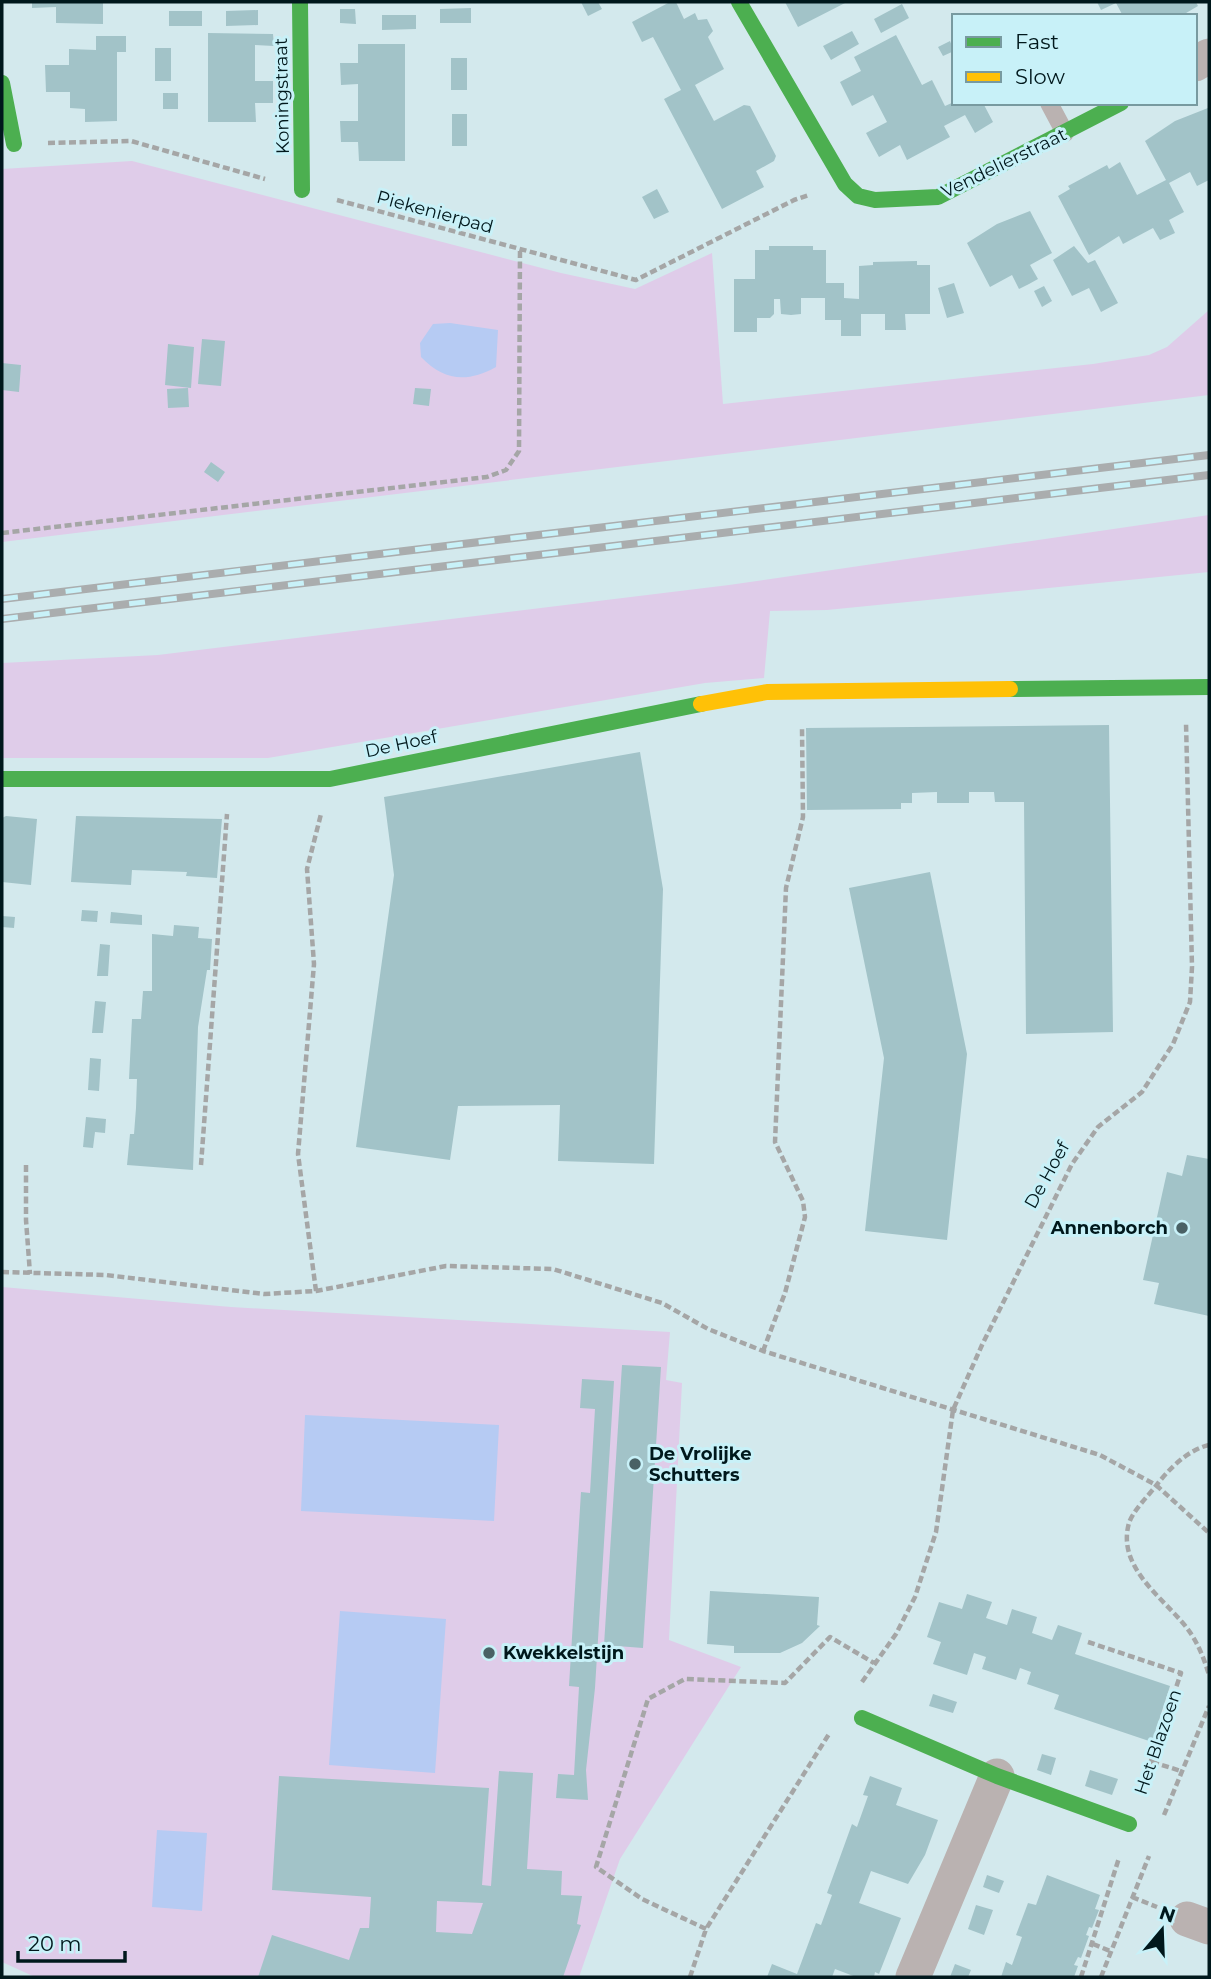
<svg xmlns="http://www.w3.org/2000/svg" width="1211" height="1979" viewBox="0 0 1211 1979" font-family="Montserrat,sans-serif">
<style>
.green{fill:#dfcce9}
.water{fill:#b6cbf3}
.building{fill:#a2c3c8;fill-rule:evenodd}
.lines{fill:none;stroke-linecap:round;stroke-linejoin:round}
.path{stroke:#a5a6a6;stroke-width:4.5;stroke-dasharray:7 3.5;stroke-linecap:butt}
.lane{stroke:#bab2b1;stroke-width:18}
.street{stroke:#bab2b1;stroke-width:35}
.fast{stroke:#4caf50;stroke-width:16}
.slow{stroke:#ffc107;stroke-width:16}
.rail-casing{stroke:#aaadae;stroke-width:8}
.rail{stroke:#c8f1f8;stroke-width:5;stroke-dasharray:16;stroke-linecap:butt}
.poi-dot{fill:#4a6165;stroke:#c8f1f8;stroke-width:2.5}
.labels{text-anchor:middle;stroke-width:6;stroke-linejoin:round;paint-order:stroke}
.street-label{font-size:18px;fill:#00181c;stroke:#c8f1f8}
.poi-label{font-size:18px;font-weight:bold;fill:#00181c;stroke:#c8f1f8;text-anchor:start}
</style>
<rect width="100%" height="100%" fill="#d3e9ed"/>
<path class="green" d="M 132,161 L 561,273 L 635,289 L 712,253 L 723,404 L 1093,364 L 1149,355 L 1167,347 L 1209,310 L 1209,395 L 2,542 L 2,169 Z
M 1209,515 L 1209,572 L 827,610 L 770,611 L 764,678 L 705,683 L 268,758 L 2,758 L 2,663 L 158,655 L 729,585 Z
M 2,1287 L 231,1307 L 670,1332 L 666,1380 L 682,1383 L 669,1640 L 741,1667 L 620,1859 L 579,1977 L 35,1977 L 2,1962 Z"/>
<path class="water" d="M 450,323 L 498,330 L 496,367 C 467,383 444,381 421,357 L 420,343 L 433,324 Z
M 305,1415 L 499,1425 L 494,1521 L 301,1511 Z
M 340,1611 L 446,1619 L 435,1773 L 329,1765 Z
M 157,1830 L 207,1833 L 202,1911 L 152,1907 Z"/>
<path class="building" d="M 32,2 L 103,2 L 103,24 L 56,23 L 56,7 L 32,8 Z
M 581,2 L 598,2 L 602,9 L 588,16 Z
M 670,2 L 676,2 L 684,19 L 695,13 L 698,20 L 707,19 L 713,31 L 708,37 L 724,69 L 695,85 L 714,121 L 744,105 L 750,106 L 776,156 L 774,161 L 756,171 L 764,187 L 722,209 L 664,99 L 681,90 L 653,37 L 642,42 L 632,22 Z
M 785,2 L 847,2 L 798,27 Z
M 1097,2 L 1196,2 L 1198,6 L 1181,16 L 1123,16 L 1116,3 L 1101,10 Z
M 902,4 L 909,18 L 881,33 L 874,19 Z
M 471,8 L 471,23 L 440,23 L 440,9 Z
M 340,9 L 355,9 L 356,24 L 340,23 Z
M 258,10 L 258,25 L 226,26 L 226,11 Z
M 169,11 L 202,11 L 202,26 L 169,26 Z
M 382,15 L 416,15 L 416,29 L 382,30 Z
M 852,31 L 859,44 L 831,60 L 823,46 Z
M 208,33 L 273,34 L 274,46 L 255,45 L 255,81 L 273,81 L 273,103 L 255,103 L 256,122 L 208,122 Z
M 896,35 L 922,85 L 932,80 L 945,106 L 954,102 L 983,103 L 993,122 L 975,133 L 965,115 L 944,126 L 950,137 L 907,160 L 900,145 L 879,157 L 866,133 L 887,122 L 873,95 L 852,106 L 840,82 L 861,71 L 854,57 Z
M 96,36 L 126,36 L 126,52 L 117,52 L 117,121 L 85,122 L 85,109 L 70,108 L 70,92 L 46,92 L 45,65 L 69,65 L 69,49 L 96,50 Z
M 950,41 L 954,51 L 943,56 L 938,47 Z
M 358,44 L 405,44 L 405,161 L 359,161 L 358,142 L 341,142 L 340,121 L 358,121 L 358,84 L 341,85 L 340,63 L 358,63 Z
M 155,48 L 171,48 L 171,81 L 155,81 Z
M 451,58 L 467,58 L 467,90 L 451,90 Z
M 163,93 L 178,93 L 178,109 L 163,109 Z
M 1208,108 L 1209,180 L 1197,186 L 1190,172 L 1169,183 L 1184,212 L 1169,220 L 1175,233 L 1160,240 L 1153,228 L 1123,244 L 1119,236 L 1089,255 L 1058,196 L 1070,189 L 1068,186 L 1107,165 L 1109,169 L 1120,162 L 1137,195 L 1166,180 L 1145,141 L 1175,121 Z
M 452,114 L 467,114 L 467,146 L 452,146 Z
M 657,189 L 669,212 L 654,219 L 642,197 Z
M 1030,211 L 1052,253 L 1030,265 L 1038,279 L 1029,284 L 1019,289 L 1012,275 L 990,287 L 967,243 L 997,224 Z
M 769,246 L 813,246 L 813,250 L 826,250 L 826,283 L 844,283 L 844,298 L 859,299 L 859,266 L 873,265 L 873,262 L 917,261 L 917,265 L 930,265 L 930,314 L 905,314 L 906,330 L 885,330 L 885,314 L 861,314 L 861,336 L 841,336 L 841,320 L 825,320 L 825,298 L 801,298 L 801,314 L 791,315 L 781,314 L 780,299 L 774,299 L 774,314 L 770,318 L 757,318 L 757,332 L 734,332 L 734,279 L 755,279 L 755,250 L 769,250 Z
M 1074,246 L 1088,263 L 1095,260 L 1118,303 L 1101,312 L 1089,288 L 1072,296 L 1053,260 Z
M 954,283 L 964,313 L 947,318 L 938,288 Z
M 1044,286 L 1052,301 L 1042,307 L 1034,291 Z
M 202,339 L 225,341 L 221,386 L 198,384 Z
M 168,344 L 194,347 L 191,388 L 165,385 Z
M 2,363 L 21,365 L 19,392 L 2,390 Z
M 188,388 L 189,407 L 168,408 L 167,389 Z
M 415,388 L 431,389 L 429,406 L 413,404 Z
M 211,462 L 225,472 L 218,482 L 204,472 Z
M 1109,725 L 1113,1032 L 1026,1034 L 1024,802 L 995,802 L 994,792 L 969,792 L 969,803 L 937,803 L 937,792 L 912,793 L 912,803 L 901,803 L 901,809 L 807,810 L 806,728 Z
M 640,752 L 663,889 L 654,1164 L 558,1161 L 560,1105 L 458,1106 L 450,1160 L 356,1147 L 394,875 L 384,797 Z
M 6,816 L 37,819 L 31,885 L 2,882 L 2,818 Z
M 76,816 L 222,819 L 217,878 L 186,876 L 187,872 L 132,870 L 131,885 L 71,882 Z
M 930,872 L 967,1054 L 947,1240 L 865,1231 L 884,1058 L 849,888 Z
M 82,910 L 98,911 L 97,922 L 81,921 Z
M 111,912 L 142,915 L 142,925 L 110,923 Z
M 2,916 L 15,917 L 14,928 L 2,927 Z
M 174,925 L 199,927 L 198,938 L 212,939 L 210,970 L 207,970 L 198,1027 L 193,1170 L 127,1165 L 130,1134 L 134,1134 L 136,1108 L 137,1079 L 129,1079 L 132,1019 L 141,1019 L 143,991 L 152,991 L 152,934 L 173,936 Z
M 100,944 L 110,945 L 108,976 L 97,976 Z
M 95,1001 L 106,1002 L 103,1033 L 92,1033 Z
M 90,1058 L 101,1059 L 99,1091 L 88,1090 Z
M 86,1117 L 106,1119 L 105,1133 L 95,1132 L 93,1148 L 83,1147 Z
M 1187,1155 L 1209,1159 L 1209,1316 L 1154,1304 L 1159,1283 L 1143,1280 L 1167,1172 L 1182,1176 Z
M 622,1365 L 661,1367 L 643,1648 L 604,1645 Z
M 582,1379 L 614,1381 L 595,1688 L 586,1770 L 588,1800 L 556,1798 L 558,1774 L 574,1775 L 579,1687 L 569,1686 L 581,1492 L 590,1493 L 595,1409 L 580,1408 Z
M 710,1591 L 819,1597 L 817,1625 L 820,1626 L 802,1643 L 780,1653 L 734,1653 L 734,1646 L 707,1644 Z
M 967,1594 L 992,1602 L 986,1618 L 1007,1625 L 1012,1609 L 1037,1617 L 1032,1633 L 1052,1640 L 1058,1625 L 1082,1633 L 1075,1654 L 1170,1686 L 1152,1742 L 1054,1709 L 1059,1695 L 1027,1684 L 1031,1672 L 1020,1668 L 1016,1680 L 982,1669 L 986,1657 L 974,1653 L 967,1675 L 933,1664 L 941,1642 L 927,1637 L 939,1602 L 962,1609 Z
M 933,1694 L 957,1702 L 953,1713 L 929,1706 Z
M 1042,1754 L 1056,1758 L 1051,1775 L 1037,1770 Z
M 1090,1770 L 1118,1779 L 1112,1795 L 1085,1786 Z
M 499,1771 L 533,1773 L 527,1869 L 562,1871 L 561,1895 L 582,1896 L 577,1924 L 581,1925 L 563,1977 L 258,1977 L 272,1935 L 349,1960 L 360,1928 L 369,1928 L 371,1897 L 272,1890 L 279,1776 L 489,1788 L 482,1885 L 491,1886 ZM 437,1901 L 483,1903 L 472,1934 L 436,1932 Z
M 870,1776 L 902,1788 L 896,1805 L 938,1820 L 925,1855 L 908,1884 L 871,1871 L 859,1903 L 901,1918 L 879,1974 L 875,1972 L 874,1977 L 856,1977 L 835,1969 L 832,1977 L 767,1977 L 772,1964 L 797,1974 L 816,1923 L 821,1925 L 832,1895 L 827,1893 L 852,1824 L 857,1827 L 868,1796 L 863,1795 Z
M 987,1875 L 1004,1881 L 999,1893 L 983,1887 Z
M 1047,1875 L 1100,1895 L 1095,1909 L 1099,1910 L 1092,1928 L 1089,1927 L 1086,1935 L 1089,1936 L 1081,1958 L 1078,1957 L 1074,1965 L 1078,1966 L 1074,1977 L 1001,1977 L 1006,1962 L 1012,1965 L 1022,1937 L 1016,1935 L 1028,1903 L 1036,1905 Z
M 976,1905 L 993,1910 L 984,1935 L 968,1929 Z
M 955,1964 L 971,1970 L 968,1977 L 950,1977 Z"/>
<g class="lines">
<path class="path" d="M 48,143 L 131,141 L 265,179
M 337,200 L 636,280 L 794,200 L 809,195
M 2,533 L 487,477 L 506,470 L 519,451 L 520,249
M 26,1165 L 26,1220 L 30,1274
M 201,1165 L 227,814
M 2,1272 L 106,1275 L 264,1294 L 316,1291 L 446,1266 L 553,1269 L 662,1303 L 708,1329 L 763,1351 L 1100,1455 L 1156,1485 L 1209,1533
M 316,1291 L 298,1154 L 314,964 L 307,869 L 321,814
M 763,1351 L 785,1293 L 805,1217 L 803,1201 L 775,1142 L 786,888 L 803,817 L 802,728
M 1209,1445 C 1187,1450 1168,1470 1155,1487 C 1147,1497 1133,1511 1129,1523 C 1117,1565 1158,1594 1182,1622 C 1196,1638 1203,1655 1209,1675
M 1088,1642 L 1181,1673 L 1141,1790
M 862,1682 L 896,1634 L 915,1597 L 936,1532 L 953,1410 L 982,1345 L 1072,1164 L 1098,1127 L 1142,1092 L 1173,1044 L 1190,1002 L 1192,967 L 1186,723
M 1152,1762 L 1181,1771
M 1164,1815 L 1209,1706
M 1132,1897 L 1157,1907
M 706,1929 L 642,1899 L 596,1867 L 648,1699 L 685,1679 L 785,1683 L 830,1637 L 874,1663
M 1093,1944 L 1110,1951
M 690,1977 L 706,1929 L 829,1734
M 1081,1977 L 1119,1858
M 1101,1977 L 1149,1856"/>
<path class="lane" d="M 1049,103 L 1065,133"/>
<path class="street" d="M 1195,64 L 1209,56
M 1187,1919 L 1209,1927
M 913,1977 L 997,1776"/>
<path class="fast" d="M 300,2 L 302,190
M 739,2 L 845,184 L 858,196 L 875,200 L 938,197 L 1121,103
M 2,83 L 14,144
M 1010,689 L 1209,687
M 2,779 L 330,779 L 701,704
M 862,1718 L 997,1776 L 1129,1824"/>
<path class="slow" d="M 701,704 L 767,692 L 1010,689"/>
<g class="rail-casing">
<path id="rail" d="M 2,599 L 1209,455
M 2,619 L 1209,475"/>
</g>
<use href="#rail" class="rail"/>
</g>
<g class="poi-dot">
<circle cx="1182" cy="1228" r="7"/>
<circle cx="635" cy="1464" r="7"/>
<circle cx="489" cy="1653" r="7"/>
</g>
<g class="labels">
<g class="street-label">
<text transform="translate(282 96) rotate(-91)" y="6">Koningstraat</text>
<text transform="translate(1004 163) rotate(-26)" y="6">Vendelierstraat</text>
<text transform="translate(435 212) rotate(15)" y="6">Piekenierpad</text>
<text transform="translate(401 744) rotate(-12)" y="6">De Hoef</text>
<text transform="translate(1047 1175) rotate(-61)" y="6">De Hoef</text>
<text transform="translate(1158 1742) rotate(-71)" y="6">Het Blazoen</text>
</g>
<g class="poi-label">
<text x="1168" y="1234" text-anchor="end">Annenborch</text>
<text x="649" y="1460">De Vrolijke<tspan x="649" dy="21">Schutters</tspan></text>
<text x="503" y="1659">Kwekkelstijn</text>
</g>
</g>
<rect width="1211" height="1979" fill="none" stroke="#00181c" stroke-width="7"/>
<rect x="952" y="14" width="245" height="91" fill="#c8f1f8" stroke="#789aa0" stroke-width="2"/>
<rect x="966" y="37" width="35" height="10" fill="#4caf50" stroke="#789aa0" stroke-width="2"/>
<text x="1015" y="49" font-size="21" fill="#00181c">Fast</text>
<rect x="966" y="72" width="35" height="10" fill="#ffc107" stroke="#789aa0" stroke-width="2"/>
<text x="1015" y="84" font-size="21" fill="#00181c">Slow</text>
<g transform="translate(1162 1930) rotate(19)" stroke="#c8f1f8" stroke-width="5" paint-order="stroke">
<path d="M0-5L12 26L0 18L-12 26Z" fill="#00181c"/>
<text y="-10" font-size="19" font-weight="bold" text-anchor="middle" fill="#00181c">N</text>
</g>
<path d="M18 1951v10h107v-10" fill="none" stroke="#00181c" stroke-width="3.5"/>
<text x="28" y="1951" font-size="21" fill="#00181c" stroke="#c8f1f8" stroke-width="5" paint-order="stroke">20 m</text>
</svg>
